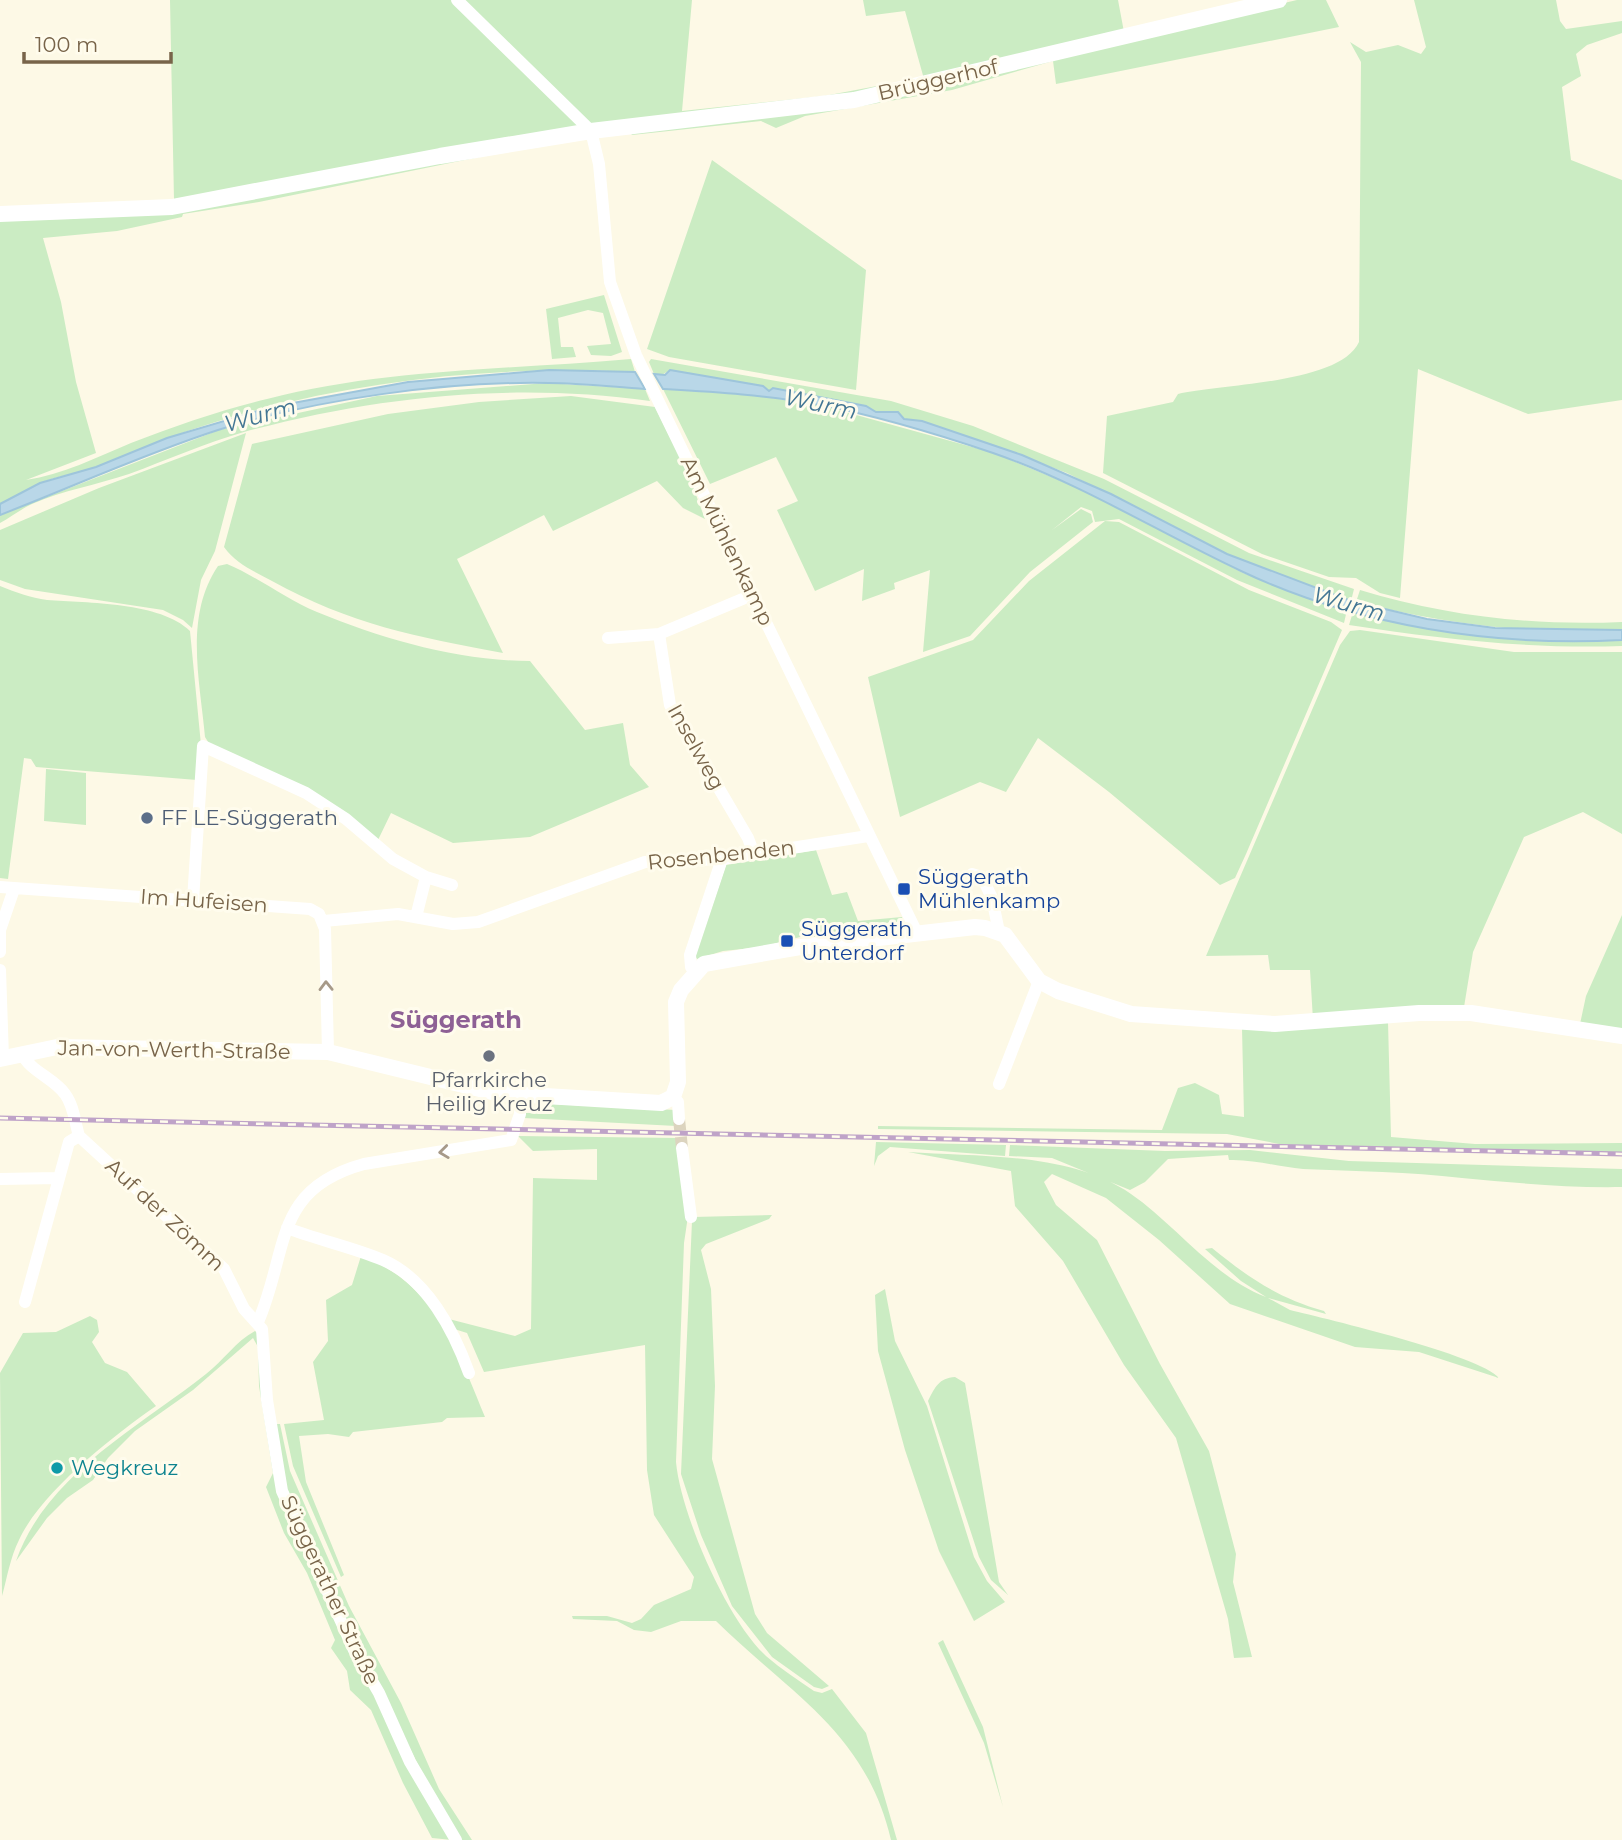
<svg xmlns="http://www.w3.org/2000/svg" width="1622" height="1840" viewBox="0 0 1622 1840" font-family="Montserrat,sans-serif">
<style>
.green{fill:#cbecc3}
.water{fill:#b9d7e8;stroke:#9ec5db;stroke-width:2}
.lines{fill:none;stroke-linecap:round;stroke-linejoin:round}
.minor-tunnel{stroke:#dcd4bf;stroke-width:12;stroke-dasharray:12 6;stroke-linecap:butt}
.minor{stroke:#fff;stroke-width:12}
.secondary{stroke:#fff;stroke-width:16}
.rail-casing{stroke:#bfa3c8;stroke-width:5}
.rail{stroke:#fffced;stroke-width:2.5;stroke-dasharray:8;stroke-linecap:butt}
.oneway{stroke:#a79a89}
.service-dot{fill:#5c6f8a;stroke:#fffced;stroke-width:2.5}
.transit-dot{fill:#1a4fb4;stroke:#fffced;stroke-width:2.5}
.worship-dot{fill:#6b7280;stroke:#fffced;stroke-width:2.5}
.culture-dot{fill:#0f9aa8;stroke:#fffced;stroke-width:2.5}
.labels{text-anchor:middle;stroke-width:6;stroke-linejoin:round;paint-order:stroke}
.street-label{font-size:21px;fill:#786449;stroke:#fffced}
.service-label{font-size:21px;fill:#4e5e75;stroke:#fffced;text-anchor:start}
.transit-label{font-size:21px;fill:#164399;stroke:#fffced;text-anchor:start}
.worship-label{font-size:21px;fill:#5b616d;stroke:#fffced}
.culture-label{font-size:21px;fill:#0d838f;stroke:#fffced;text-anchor:start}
.water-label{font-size:23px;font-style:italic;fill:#437694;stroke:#fffced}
.quarter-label{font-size:24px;font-weight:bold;fill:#8e6095;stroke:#fffced}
</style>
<rect width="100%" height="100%" fill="#fdf9e6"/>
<path class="green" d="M 170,0 L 692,0 L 682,111 L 824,96 L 877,86 L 878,90 L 508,137 L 174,200 Z
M 863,0 L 1118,0 L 1124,32 L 924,79 L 905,11 L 866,16 Z
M 1297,0 L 1326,0 L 1339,27 L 1056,84 L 1053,61 L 952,90 L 805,116 L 776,128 L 761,121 L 632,135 L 628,130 L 805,112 Z
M 1414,0 L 1556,0 L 1560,21 L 1566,29 L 1622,21 L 1622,33 L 1587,45 L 1576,54 L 1581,76 L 1562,87 L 1571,160 L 1622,180 L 1622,400 L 1528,414 L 1418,369 L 1400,598 L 1380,593 L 1356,578 L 1329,577 L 1262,554 L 1103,473 L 1107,416 L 1173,402 L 1178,394 C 1220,384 1340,384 1359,342 L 1361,62 L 1350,42 L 1366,52 L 1398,45 L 1421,54 L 1426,47 Z
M 523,148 L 259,202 L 183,214 L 182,217 L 117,231 L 43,238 L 61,302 L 76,382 L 96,453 L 26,480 C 62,475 97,457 131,443 C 175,426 221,410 267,399 C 388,368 508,370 631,359 L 635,372 C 479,364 316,384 168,438 C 145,446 122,457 99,466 C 79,474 57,475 38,484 C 25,490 13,498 0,504 L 0,220 L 73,219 Z
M 712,160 L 866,270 L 856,390 L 669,357 L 647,349 Z
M 604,295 L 622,352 L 611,356 L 591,355 L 587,346 L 611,344 L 603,313 L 588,310 L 558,318 L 561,347 L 573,347 L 576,357 L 552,359 L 546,309 Z
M 651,359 L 891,401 L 973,426 L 1104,479 L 1249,553 L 1354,589 L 1351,601 L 1227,554 L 1067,473 L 973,438 L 904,419 L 898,412 L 876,412 L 866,406 L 773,388 L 769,391 L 763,386 L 670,370 L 660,376 L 654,374 L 649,362 Z
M 546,383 L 645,389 L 650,401 C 514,382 376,396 244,432 C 205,443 167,460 129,474 C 97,485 63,490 32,504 C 21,509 11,517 0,523 L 0,515 L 219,430 L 377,396 Z
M 663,389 L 744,394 L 820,405 L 994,453 L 1083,490 L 1243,573 L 1347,610 L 1344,623 L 1237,580 L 1119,519 L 1095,522 L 1092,511 L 1081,507 L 1052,530 L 1081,509 L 1091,514 L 1093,522 L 1030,572 L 970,636 L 923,652 L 930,570 L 894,583 L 895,589 L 862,601 L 864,569 L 815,591 L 777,510 L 798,501 L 776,457 L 710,484 Z
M 571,396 L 655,407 L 687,471 L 705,519 L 683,508 L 657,481 L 553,531 L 544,515 L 457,559 L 503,653 C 416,637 350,624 272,581 C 254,571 236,564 224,547 L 252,444 L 388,414 L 479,402 Z
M 246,433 L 215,551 L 201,580 L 192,628 L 183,620 L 163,610 L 25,589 L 0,580 L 0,530 L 99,488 Z
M 1105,521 L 1119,522 L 1249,590 L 1331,622 L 1342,630 L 1246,854 L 1235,878 L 1220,885 L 1109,792 L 1038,738 L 1006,792 L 980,782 L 900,817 L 868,677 L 973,640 L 1029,581 Z
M 227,564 C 258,577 286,599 317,612 C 383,639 458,661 530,661 L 585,730 L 623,723 L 630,765 L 649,787 L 530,837 L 453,843 L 391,813 L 378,840 L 210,745 L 205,737 C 200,681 184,616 218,566 Z
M 0,586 C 15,592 31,598 47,600 C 87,603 161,602 190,631 L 201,745 L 197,780 L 36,767 L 31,759 L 24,758 L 8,879 L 0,878 Z
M 1360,590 C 1446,616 1532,626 1622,622 L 1622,630 C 1531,636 1444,623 1356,602 Z
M 1353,612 C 1442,632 1531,645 1622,640 L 1622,646 C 1529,649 1440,639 1349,625 Z
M 1360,630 L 1514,652 L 1622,652 L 1622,834 L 1583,812 L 1524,837 L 1473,952 L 1464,1007 L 1313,1020 L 1310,970 L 1270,970 L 1268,955 L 1206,956 L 1340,645 L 1350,631 Z
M 46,769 L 86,773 L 86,825 L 44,821 Z
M 816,850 L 832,895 L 847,892 L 858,921 L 902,917 L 904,929 L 834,937 L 834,934 L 828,933 L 827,937 L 800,937 L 762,947 L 723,951 L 697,959 L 695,956 L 726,865 Z
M 1622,915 L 1622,1032 L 1580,1024 L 1586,996 Z
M 1388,1022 L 1391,1137 L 1475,1144 L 1622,1143 L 1622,1153 L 1290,1146 L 1227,1134 L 878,1129 L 878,1126 L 1162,1130 L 1178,1088 L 1195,1083 L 1219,1095 L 1222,1114 L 1244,1117 L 1242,1028 Z
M 550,1104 L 676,1110 L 676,1126 L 524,1118 L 526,1113 L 541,1113 Z
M 518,1136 L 678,1138 L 688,1216 L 684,1243 L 676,1462 C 681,1515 727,1620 766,1656 C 781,1669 798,1680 814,1691 L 822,1693 L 832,1689 L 866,1733 L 897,1840 L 891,1840 C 866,1732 789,1693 716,1621 L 681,1621 L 651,1632 L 634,1630 L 617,1621 L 573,1619 L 572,1616 L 607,1616 L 632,1623 L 641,1619 L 654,1605 L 691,1589 L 694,1577 L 654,1515 L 647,1470 L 645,1345 L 484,1372 L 467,1333 L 451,1328 L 445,1318 L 515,1336 L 531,1329 L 533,1178 L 597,1180 L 597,1149 L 533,1151 Z
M 876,1142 L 1006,1145 L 1005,1156 L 890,1147 L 878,1156 L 874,1166 Z
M 1010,1145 L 1165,1151 L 1250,1150 L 1349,1161 L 1622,1169 L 1622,1187 C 1568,1188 1516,1183 1462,1178 C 1409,1172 1356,1171 1303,1169 C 1278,1167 1254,1159 1229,1160 L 1228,1155 L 1168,1159 L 1145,1182 L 1130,1190 L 1052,1158 L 1009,1156 Z
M 908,1152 C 978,1157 1070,1152 1131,1194 C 1176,1225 1213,1277 1266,1297 L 1241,1281 L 1205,1249 L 1212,1248 C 1249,1278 1278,1298 1324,1311 L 1326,1314 L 1268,1298 L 1290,1310 C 1327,1319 1480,1355 1499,1378 L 1419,1352 L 1355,1347 L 1230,1304 L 1159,1240 L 1106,1198 L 1052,1174 L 1044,1182 L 1056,1205 L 1097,1240 L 1160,1364 L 1209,1451 L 1236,1554 L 1233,1582 L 1252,1657 L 1234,1658 L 1228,1619 L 1176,1438 L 1124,1365 L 1063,1261 L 1015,1206 L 1011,1171 Z
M 772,1215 L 769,1219 L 706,1244 L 701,1250 L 711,1289 L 715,1386 L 712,1459 L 755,1614 L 767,1633 L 829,1686 L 822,1689 L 814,1687 L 772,1657 L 732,1606 L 701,1535 L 681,1474 L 692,1221 L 693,1217 Z
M 361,1256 C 434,1282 458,1351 485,1417 L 447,1418 L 442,1422 L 353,1432 L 349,1437 L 328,1434 L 299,1436 L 306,1482 L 344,1575 L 341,1577 L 293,1466 L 284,1424 L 324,1420 L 313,1362 L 328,1341 L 326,1300 L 352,1285 Z
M 885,1289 L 895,1341 L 927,1406 L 974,1557 L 987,1581 L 1005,1602 L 974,1621 L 939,1551 L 905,1450 L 878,1351 L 875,1295 Z
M 90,1316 L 97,1320 L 99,1332 L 92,1342 L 105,1363 L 127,1372 L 156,1406 C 113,1436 41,1492 19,1540 C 10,1558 7,1578 2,1596 L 0,1373 L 23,1333 L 56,1332 Z
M 255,1331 L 257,1333 L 281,1495 L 453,1840 L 432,1838 L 403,1783 L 371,1710 L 350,1690 L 347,1671 L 331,1648 L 335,1640 L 307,1573 L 284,1533 L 266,1487 L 273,1473 L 259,1386 L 258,1347 L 253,1338 L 193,1390 L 135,1431 L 108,1458 L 93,1480 L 67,1498 L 47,1518 L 16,1561 C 46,1475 139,1427 206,1374 C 223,1361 236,1341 255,1331 Z
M 955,1377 L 965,1383 L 999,1582 L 1008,1595 L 991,1580 L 979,1557 L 928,1401 C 935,1387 939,1378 955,1377 Z
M 274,1424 L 280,1424 L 290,1471 L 349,1606 L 401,1703 L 439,1789 L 472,1840 L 462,1840 L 437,1801 L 348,1629 L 287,1489 Z
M 943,1640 L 983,1727 L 1003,1807 L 984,1743 L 938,1643 Z"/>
<path class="water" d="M 549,370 L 635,372 L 645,389 C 613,387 581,383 549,383 C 447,381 316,399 218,430 C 144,454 72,487 0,515 L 0,504 L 40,483 L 96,467 L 167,438 L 271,407 L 408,382 Z
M 670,370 L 763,386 L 769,391 L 773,388 L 866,406 L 876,412 L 898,412 L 904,419 L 922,421 L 1022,455 L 1111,494 L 1227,554 L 1351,601 L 1427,619 L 1495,628 L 1622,630 L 1622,640 C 1494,647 1357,626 1241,571 C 1158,532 1080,483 993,453 C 937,434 878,416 820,405 C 768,395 715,392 663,389 L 654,374 L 665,375 Z"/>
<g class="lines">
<path class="minor-tunnel" d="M 679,1119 L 682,1148"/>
<path class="minor" d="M 457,0 L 591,131 L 599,164 L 610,282 L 636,355 L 918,935
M 659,634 L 670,705 L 748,838 L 754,854
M 608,638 L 659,634 L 752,595
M 972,874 L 982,877 L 992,898 L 999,932
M 0,887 L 310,909 L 319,914 L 325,929 L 328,1052
M 193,900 L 203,746 L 306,793 L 346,819 L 393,859 L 426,877 L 452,885
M 416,917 L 426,877
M 324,921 L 398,914 L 453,924 L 478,922 L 645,862 L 722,859 L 868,836
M 0,952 L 0,930 L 14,889
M 0,970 L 3,1058
M 695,972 L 691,967 L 690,955 L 722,859
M 22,1053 C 29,1071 54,1078 65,1094 C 74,1106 75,1123 79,1136
M 999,1084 L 1039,981
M 673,1097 L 678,1102 L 679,1119
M 79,1136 L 224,1269 L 244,1309 L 262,1329 L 267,1400 L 282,1491 L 354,1650 L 379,1693 L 410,1762 L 456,1840
M 682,1148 L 691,1217
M 0,1179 L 58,1178
M 287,1228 C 318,1240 352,1247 383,1260 C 427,1279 454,1331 469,1373
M 25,1302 L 69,1142 L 79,1136
M 258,1322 C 289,1251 272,1189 364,1164 L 511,1140 L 520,1114 L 521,1095"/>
<path class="secondary" d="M 0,214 L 172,207 L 440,156 L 591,131 L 854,100 L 1279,0
M 0,1059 L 57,1047 L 328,1052 L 496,1093 L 661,1103 L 673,1097 L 678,1082 L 676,1002 L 681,990 L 704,964 L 800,947 L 975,927 L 985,928 L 1005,935 L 1039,981 L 1058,991 L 1131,1014 L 1275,1024 L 1419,1013 L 1471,1013 L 1622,1036"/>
<g class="rail-casing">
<path id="rail" d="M 0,1118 L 1622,1154"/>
</g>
<use href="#rail" class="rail"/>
</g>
<defs><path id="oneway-chevron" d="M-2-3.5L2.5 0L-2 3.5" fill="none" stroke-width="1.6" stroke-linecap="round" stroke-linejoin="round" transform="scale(1.75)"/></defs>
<g class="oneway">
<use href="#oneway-chevron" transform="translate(326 986) rotate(-91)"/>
<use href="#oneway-chevron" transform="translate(444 1152) rotate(173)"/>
</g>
<circle class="service-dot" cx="147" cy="818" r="7"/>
<g class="transit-dot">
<rect x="897" y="882" width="14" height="14" rx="3.5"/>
<rect x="780" y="934" width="14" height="14" rx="3.5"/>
</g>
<circle class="worship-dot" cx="489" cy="1056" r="7"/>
<circle class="culture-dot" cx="57" cy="1468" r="7"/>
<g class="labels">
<g class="street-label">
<text transform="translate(938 80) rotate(-13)" y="7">Brüggerhof</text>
<text transform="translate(727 541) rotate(64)" y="7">Am Mühlenkamp</text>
<text transform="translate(696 747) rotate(61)" y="7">Inselweg</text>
<text transform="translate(721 855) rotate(-6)" y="7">Rosenbenden</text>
<text transform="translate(204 901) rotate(4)" y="7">Im Hufeisen</text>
<text transform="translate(174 1050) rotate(1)" y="7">Jan-von-Werth-Straße</text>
<text transform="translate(165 1215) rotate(43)" y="7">Auf der Zömm</text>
<text transform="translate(330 1590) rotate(65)" y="7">Süggerather Straße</text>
</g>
<g class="service-label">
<text x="161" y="825">FF LE-Süggerath</text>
</g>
<g class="transit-label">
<text x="918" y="884">Süggerath<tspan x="918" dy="24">Mühlenkamp</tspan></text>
<text x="801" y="936">Süggerath<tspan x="801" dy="24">Unterdorf</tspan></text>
</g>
<g class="worship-label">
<text x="489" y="1087">Pfarrkirche<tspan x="489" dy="24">Heilig Kreuz</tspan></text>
</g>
<g class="culture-label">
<text x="71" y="1475">Wegkreuz</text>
</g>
<g class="water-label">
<text transform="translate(821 404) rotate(12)" y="8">Wurm</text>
<text transform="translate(260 415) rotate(-15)" y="8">Wurm</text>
<text transform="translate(1349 604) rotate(16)" y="8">Wurm</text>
</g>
<g class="quarter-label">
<text x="456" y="1028">Süggerath</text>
</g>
</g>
<path d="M24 52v10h147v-10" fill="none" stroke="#786449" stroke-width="3.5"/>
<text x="35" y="52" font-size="21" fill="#786449" stroke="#fffced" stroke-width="5" paint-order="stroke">100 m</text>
</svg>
